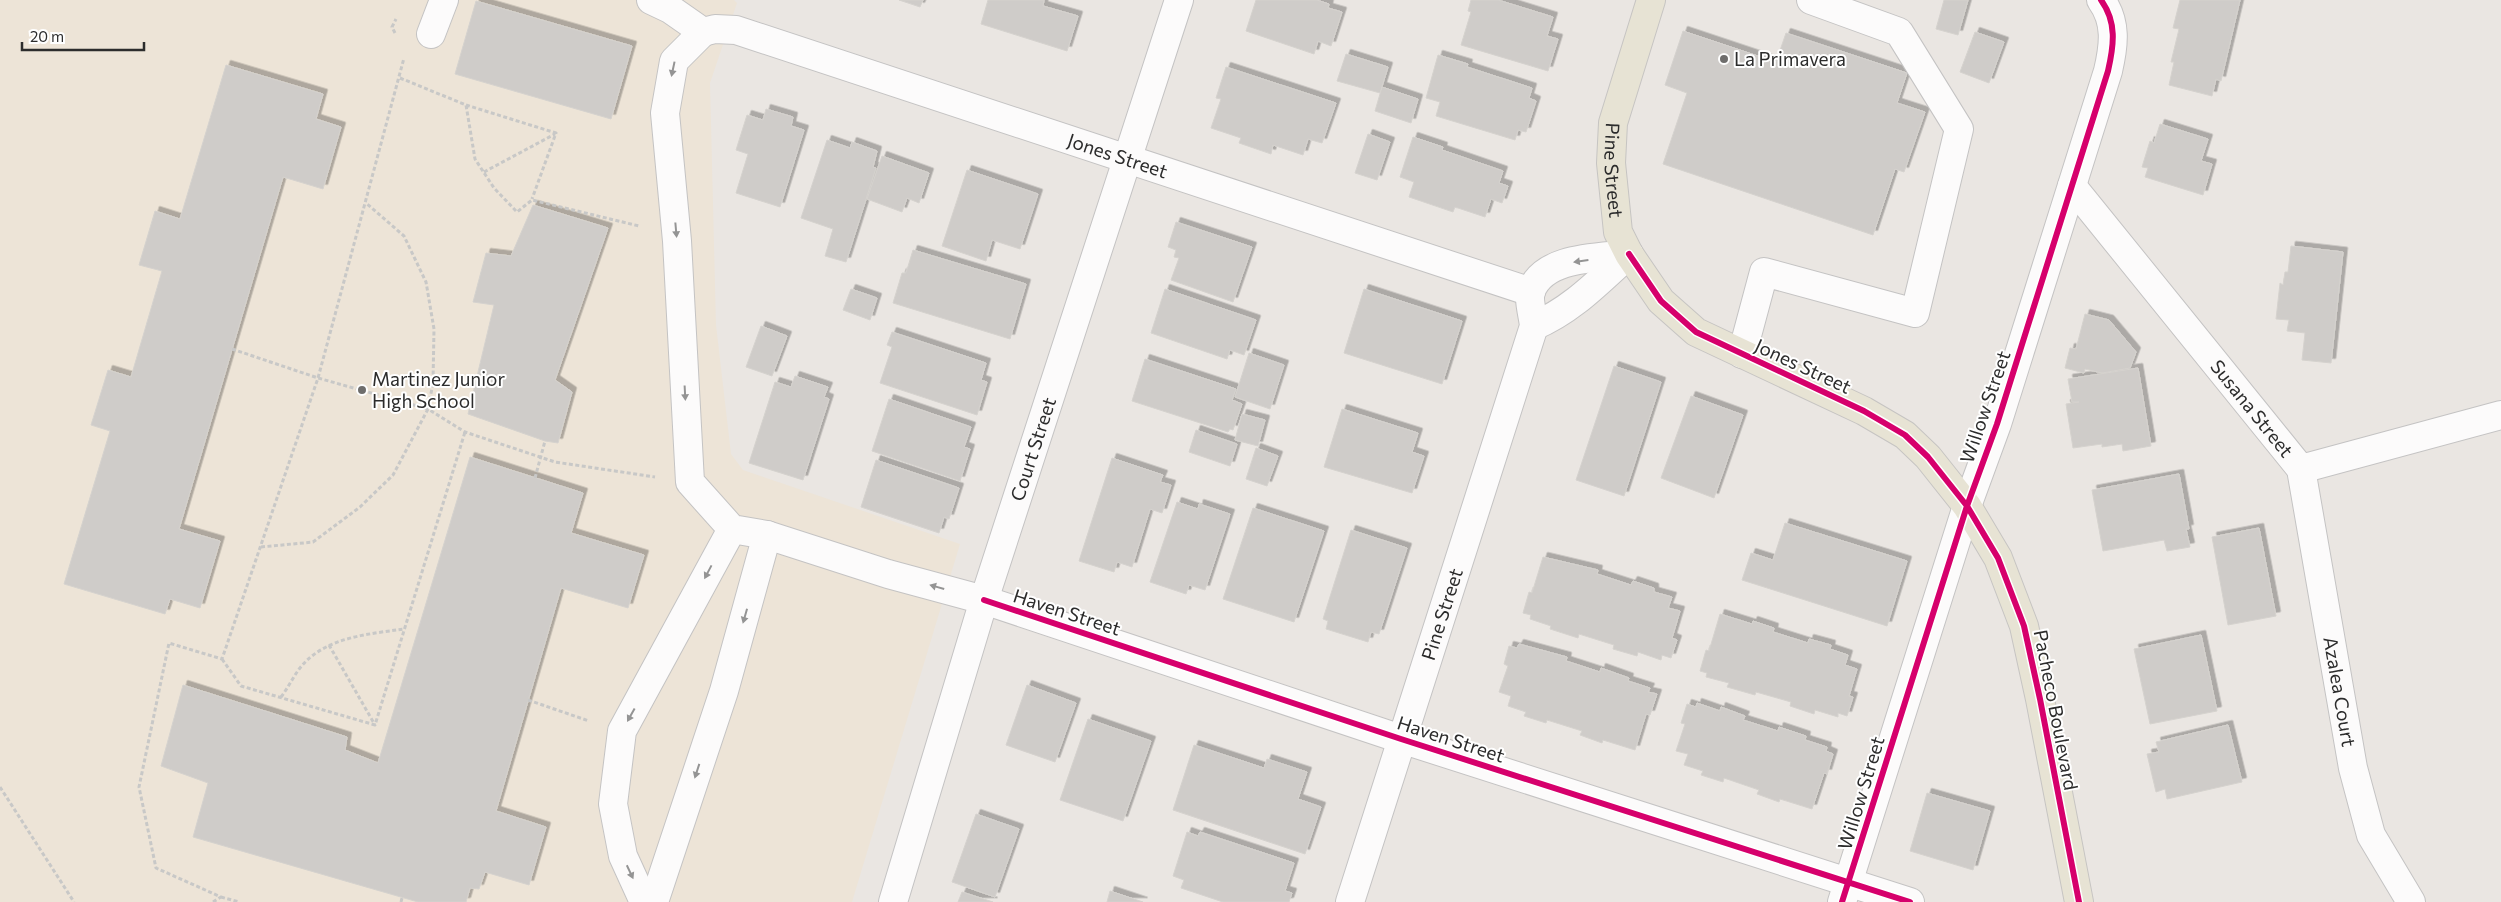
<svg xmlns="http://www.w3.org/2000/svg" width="2501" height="902" viewBox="0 0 2501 902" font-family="Commissioner,sans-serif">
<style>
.education{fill:#ede4d7}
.building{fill:#cfccc9;stroke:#d5d2ce;filter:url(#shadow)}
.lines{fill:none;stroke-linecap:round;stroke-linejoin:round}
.minor-casing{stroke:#c4c3c3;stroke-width:30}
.major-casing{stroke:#c6c4c2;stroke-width:30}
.path{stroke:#c8c8c7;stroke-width:3;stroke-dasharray:4 2.5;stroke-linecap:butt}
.minor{stroke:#fcfbfb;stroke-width:28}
.major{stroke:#e7e3d4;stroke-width:28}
.path-bridge{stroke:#c8c8c7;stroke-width:3;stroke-dasharray:4 2.5;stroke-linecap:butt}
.cycleway-casing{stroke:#fff;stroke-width:9}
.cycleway{stroke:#d6006c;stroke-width:6}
.oneway{fill:#949494}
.poi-dot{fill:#6e6d6c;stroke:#fff;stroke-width:2}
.labels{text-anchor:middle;stroke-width:4;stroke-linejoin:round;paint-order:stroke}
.poi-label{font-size:19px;fill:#2c2c2c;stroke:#fff;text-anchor:start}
.street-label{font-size:19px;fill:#2c2c2c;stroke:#fff}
</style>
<defs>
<filter id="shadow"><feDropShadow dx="4.5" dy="-4.5" stdDeviation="0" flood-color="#0004"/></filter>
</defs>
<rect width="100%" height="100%" fill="#eae6e2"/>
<path class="education" d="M 0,0 L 734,0 L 737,3 L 710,83 L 716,325 L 731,454 L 743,470 L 960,544 L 852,902 L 0,902 Z"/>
<path class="building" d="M 899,0 L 923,0 L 920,7 Z
M 988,0 L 1044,0 L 1043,6 L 1078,16 L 1067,51 L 981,24 Z
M 1256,0 L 1317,0 L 1329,4 L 1328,8 L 1342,12 L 1331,46 L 1318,41 L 1314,54 L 1246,31 Z
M 1471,0 L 1498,0 L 1553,17 L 1547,36 L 1558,39 L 1548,71 L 1461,45 L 1471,12 L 1468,11 Z
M 1944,0 L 1968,0 L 1958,35 L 1936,29 Z
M 2180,0 L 2240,0 L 2221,81 L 2216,79 L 2212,96 L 2169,85 L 2174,62 L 2171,62 L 2179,29 L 2173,28 Z
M 476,1 L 632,46 L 611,119 L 455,74 Z
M 1683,31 L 1776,62 L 1786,33 L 1907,73 L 1897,103 L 1925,112 L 1904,172 L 1895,169 L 1873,235 L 1663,164 L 1687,93 L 1665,85 Z
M 1975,32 L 2004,42 L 1989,83 L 1960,72 Z
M 1346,54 L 1388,67 L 1380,93 L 1337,81 Z
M 1438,55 L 1468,64 L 1467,67 L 1532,88 L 1529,98 L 1536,101 L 1526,132 L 1518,130 L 1515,140 L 1436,116 L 1440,102 L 1426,98 Z
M 226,65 L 323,94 L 316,119 L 341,127 L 323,189 L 283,177 L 179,529 L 220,541 L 200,608 L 170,599 L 165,614 L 64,584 L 110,431 L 91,425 L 108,370 L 131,377 L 162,271 L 139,265 L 155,211 L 180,219 Z
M 1226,67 L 1336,103 L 1322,143 L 1308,139 L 1303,155 L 1273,145 L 1271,154 L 1239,143 L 1241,138 L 1211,128 L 1221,99 L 1216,98 Z
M 1382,87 L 1418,99 L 1411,123 L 1375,111 Z
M 766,109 L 793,117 L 791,126 L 804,130 L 780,207 L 736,193 L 748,154 L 736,150 L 747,115 L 763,120 Z
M 2160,124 L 2208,139 L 2201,161 L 2212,164 L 2203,195 L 2145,177 L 2148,168 L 2142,167 L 2150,141 L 2154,143 Z
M 1368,134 L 1390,142 L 1377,180 L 1355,173 Z
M 1413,137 L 1443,147 L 1442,150 L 1503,171 L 1499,183 L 1508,186 L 1502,203 L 1491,199 L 1485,217 L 1455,207 L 1453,212 L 1409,197 L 1414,182 L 1400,177 Z
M 827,140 L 850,148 L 852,142 L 877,151 L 873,167 L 876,168 L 846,262 L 825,256 L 833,229 L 801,218 Z
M 882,156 L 929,173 L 919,203 L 907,198 L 902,212 L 867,199 Z
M 967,170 L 1038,194 L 1020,249 L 992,240 L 986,261 L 942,246 Z
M 533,205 L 608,228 L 555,380 L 572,392 L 558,443 L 545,441 L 468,414 L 494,305 L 473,302 L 486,253 L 511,256 Z
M 1176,222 L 1252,247 L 1233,302 L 1171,280 L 1179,258 L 1174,257 L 1176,250 L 1168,247 Z
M 2291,246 L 2343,252 L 2331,363 L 2302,360 L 2305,333 L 2287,331 L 2289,320 L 2276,319 L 2280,283 L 2283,285 L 2285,272 L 2288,272 Z
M 913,250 L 1026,284 L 1010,339 L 893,303 L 902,273 L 906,273 Z
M 851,289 L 877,298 L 870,320 L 843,310 Z
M 1165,289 L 1256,320 L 1244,355 L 1230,350 L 1227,359 L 1151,333 Z
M 1364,289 L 1462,321 L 1442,384 L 1344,353 Z
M 2085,314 L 2109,320 L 2136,352 L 2130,368 L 2102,373 L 2085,369 L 2084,373 L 2065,368 L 2070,348 L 2076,349 Z
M 761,326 L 787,336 L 772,376 L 746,367 Z
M 892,332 L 986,363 L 981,380 L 987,382 L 977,415 L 880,383 L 892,347 L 887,345 Z
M 1249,353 L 1284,365 L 1270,409 L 1235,397 Z
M 1145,359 L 1236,389 L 1232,400 L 1242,404 L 1233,430 L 1230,429 L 1228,432 L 1132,401 Z
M 1614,366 L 1661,382 L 1624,496 L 1576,480 Z
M 2138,368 L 2151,446 L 2123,451 L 2122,444 L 2102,447 L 2102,444 L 2073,448 L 2066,404 L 2079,402 L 2072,402 L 2068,379 Z
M 795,376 L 828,387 L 824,397 L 829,399 L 803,480 L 749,463 L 775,382 L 791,387 Z
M 1691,396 L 1743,415 L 1714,498 L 1661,478 Z
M 889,399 L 971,427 L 964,447 L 970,449 L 960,481 L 872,451 Z
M 1342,409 L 1418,433 L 1412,452 L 1424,456 L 1412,493 L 1324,467 Z
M 1242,414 L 1265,420 L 1258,446 L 1235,440 Z
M 1196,430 L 1237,444 L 1230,466 L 1189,452 Z
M 1256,448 L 1278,456 L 1267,486 L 1246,479 Z
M 470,457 L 583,493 L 571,533 L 644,555 L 628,608 L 561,588 L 496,811 L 546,827 L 529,885 L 485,872 L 479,889 L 470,888 L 466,902 L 418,902 L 193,837 L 208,783 L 161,766 L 183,685 L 347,737 L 345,750 L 378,763 Z
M 1112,458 L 1163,475 L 1160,482 L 1171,485 L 1162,513 L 1150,509 L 1132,567 L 1117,562 L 1114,572 L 1079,561 Z
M 876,460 L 959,488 L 949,519 L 944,517 L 939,533 L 861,507 Z
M 2179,474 L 2189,529 L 2186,529 L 2190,547 L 2167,551 L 2164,540 L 2103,551 L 2092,490 Z
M 1177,502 L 1198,509 L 1199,504 L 1230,514 L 1205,590 L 1189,585 L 1186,594 L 1150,582 Z
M 1253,508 L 1324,531 L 1294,622 L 1223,599 Z
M 1785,523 L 1907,561 L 1887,626 L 1742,580 L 1751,553 L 1773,560 Z
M 2259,528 L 2276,616 L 2228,625 L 2212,537 Z
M 1351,530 L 1407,548 L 1379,634 L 1371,632 L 1368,642 L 1326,629 L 1328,621 L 1323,619 Z
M 1543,557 L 1598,570 L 1597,574 L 1631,585 L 1633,581 L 1654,588 L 1654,592 L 1672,597 L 1668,608 L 1680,611 L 1672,638 L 1677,640 L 1671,658 L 1662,655 L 1661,660 L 1638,652 L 1637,656 L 1613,649 L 1614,645 L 1579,634 L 1578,638 L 1550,629 L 1551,626 L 1530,619 L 1531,615 L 1523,613 L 1529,592 L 1532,593 Z
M 1720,614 L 1752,624 L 1753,621 L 1774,628 L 1773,632 L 1808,643 L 1809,639 L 1831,645 L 1830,649 L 1848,655 L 1845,665 L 1857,669 L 1849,696 L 1853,697 L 1847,716 L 1838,713 L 1838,717 L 1815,710 L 1814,714 L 1790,706 L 1791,702 L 1756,692 L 1755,695 L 1727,687 L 1729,683 L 1706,677 L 1707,673 L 1700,671 L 1706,650 L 1709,651 Z
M 2201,635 L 2217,711 L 2150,724 L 2134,649 Z
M 1519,644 L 1567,657 L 1566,661 L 1600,672 L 1601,668 L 1629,678 L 1628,681 L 1650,688 L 1648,692 L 1657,694 L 1650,715 L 1646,714 L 1635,750 L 1603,740 L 1602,743 L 1580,735 L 1582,731 L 1547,720 L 1546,723 L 1524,716 L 1526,712 L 1508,706 L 1511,696 L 1499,692 L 1508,666 L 1504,664 L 1509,646 L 1517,648 Z
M 1027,685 L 1076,703 L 1055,762 L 1006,745 Z
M 1697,703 L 1720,711 L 1721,707 L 1745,716 L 1743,720 L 1778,731 L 1779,727 L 1806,736 L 1805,740 L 1827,747 L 1826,751 L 1833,754 L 1827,774 L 1824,773 L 1812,809 L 1780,799 L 1779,802 L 1757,794 L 1759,790 L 1724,778 L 1723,782 L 1701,775 L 1703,771 L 1684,765 L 1688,754 L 1676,751 L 1685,724 L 1681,723 L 1687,704 L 1696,707 Z
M 1088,719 L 1151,741 L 1123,821 L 1060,800 Z
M 2228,725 L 2242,782 L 2167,799 L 2165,789 L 2156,792 L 2147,754 L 2159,752 L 2156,742 Z
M 1194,745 L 1264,768 L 1267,759 L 1307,772 L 1298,799 L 1321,807 L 1305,854 L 1173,810 Z
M 1927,793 L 1990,811 L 1973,870 L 1910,851 Z
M 976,814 L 1019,829 L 995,897 L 952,882 Z
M 1187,832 L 1198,836 L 1200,832 L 1294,863 L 1285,891 L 1292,893 L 1289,902 L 1223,902 L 1181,888 L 1184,880 L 1173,876 Z
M 1110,891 L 1143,902 L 1107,902 Z
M 962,892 L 993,902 L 958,902 Z"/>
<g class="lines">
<g class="minor-casing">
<g id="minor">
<path d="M 651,0 L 670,9 L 703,32"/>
<path d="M 703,32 L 674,61 L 665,113 L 677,241 L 690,482 L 732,529 L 767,535 L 888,574 L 984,600 L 1401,739 L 1910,902"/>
<path id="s1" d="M 703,32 L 715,29 L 736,30 L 1531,292"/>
<path d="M 431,34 L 444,0"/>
<path id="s2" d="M 2072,186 L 2301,469 L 2501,415"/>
<path d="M 1534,326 C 1572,310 1599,281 1629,254"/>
<path d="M 1742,354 L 1764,272 L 1915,313 L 1959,129 L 1899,32 L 1811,0"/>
<path id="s3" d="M 2301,469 L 2353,768 L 2371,835 L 2411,902"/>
<path d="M 644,902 L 623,856 L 613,804 L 622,731 L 732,529"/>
<path d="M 654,902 L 724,691 L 767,535"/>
<path id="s4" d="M 893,902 L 984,600 L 1179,0"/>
<path id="s5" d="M 1350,902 L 1534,326 C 1533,316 1528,299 1531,291 C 1544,256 1599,258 1629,254"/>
<path d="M 1842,902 L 1967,506 L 1997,424 L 2108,71 C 2114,45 2117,22 2101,0"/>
</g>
</g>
<g class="major-casing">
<g id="major">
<path id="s6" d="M 1651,0 L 1613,123 L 1611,163 L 1618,232 L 1629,254 L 1661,301 L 1696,332 L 1864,411 L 1905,435 L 1928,457 L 1967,506 L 1998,558 L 2024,626 L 2040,699 L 2079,902"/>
</g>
</g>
<path class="path" d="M 395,33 L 392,27 L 396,19
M 400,78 L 466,105 L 475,159 L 494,188 L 517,212 L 532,200 L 639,226
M 466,105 L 556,133 L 532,199
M 484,172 L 555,134
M 232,349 L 318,378 L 428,409 L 465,432 L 555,462 L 655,477
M 261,547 L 313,542 L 360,507 L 393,475 L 428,409 L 433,383 L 434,329 L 426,282 L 404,236 L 366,203
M 329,645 L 375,725
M 222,659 L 241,686 L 375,725 L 465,432
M 281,697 C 288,688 293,677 300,668 C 324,637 369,634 404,629
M 528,700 L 589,721
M 0,787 L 74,902
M 221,897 L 239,902
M 213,902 L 221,897 L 156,868 L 139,787 L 169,643 L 222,659 L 318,378 L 404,58
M 401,902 L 402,898"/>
<use href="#minor" class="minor"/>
<use href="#major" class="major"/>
<path class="path-bridge" d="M 535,478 L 545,441"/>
<g class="cycleway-casing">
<path id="cycleway" d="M 1629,254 L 1661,301 L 1696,332 L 1864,411 L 1905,435 L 1928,457 L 1967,506 L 1998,558 L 2024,626 L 2040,699 L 2079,902
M 984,600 L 1401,739 L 1910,902
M 1842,902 L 1967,506 L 1997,424 L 2108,71 C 2114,45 2117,22 2101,0"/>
</g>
<use href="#cycleway" class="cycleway"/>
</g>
<defs><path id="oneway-solid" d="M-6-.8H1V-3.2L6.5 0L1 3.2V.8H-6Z" transform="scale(1.25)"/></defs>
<g class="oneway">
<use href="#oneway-solid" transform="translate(673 69) rotate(102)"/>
<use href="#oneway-solid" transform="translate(676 230) rotate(85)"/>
<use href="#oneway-solid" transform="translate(1581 261) rotate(172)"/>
<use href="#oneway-solid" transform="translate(685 393) rotate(87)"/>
<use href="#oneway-solid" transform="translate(708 572) rotate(118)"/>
<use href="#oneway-solid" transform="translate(937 587) rotate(-164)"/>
<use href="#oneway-solid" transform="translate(745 616) rotate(106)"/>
<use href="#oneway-solid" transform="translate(631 715) rotate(119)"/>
<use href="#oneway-solid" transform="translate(697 771) rotate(108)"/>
<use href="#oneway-solid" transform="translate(630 872) rotate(65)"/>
</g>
<g class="poi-dot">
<circle cx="1724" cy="59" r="5"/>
<circle cx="362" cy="390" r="5"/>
</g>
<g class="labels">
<g class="poi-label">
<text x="1734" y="66">La Primavera</text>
<text x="372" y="386">Martinez Junior<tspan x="372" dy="22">High School</tspan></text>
</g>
<g class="street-label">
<text dy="7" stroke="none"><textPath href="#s1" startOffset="435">Jones Street</textPath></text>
<text dy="7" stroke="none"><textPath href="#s6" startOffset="176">Pine Street</textPath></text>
<text transform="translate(1803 366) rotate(25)" y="7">Jones Street</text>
<text transform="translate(1985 407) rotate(-71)" y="7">Willow Street</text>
<text dy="7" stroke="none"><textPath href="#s2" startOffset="286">Susana Street</textPath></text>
<text dy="7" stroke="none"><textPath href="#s4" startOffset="474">Court Street</textPath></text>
<text transform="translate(1067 612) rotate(18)" y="7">Haven Street</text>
<text dy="7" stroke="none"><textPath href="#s5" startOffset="302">Pine Street</textPath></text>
<text dy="7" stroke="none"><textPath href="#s3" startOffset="226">Azalea Court</textPath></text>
<text transform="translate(2056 710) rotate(79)" y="7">Pacheco Boulevard</text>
<text transform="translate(1451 739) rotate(18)" y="7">Haven Street</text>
<text transform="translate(1861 793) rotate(-73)" y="7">Willow Street</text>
</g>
</g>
<path d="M22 42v8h122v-8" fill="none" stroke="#2c2c2c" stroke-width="2.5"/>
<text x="30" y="42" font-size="15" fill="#2c2c2c" stroke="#ffffff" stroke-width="4" paint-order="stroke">20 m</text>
</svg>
